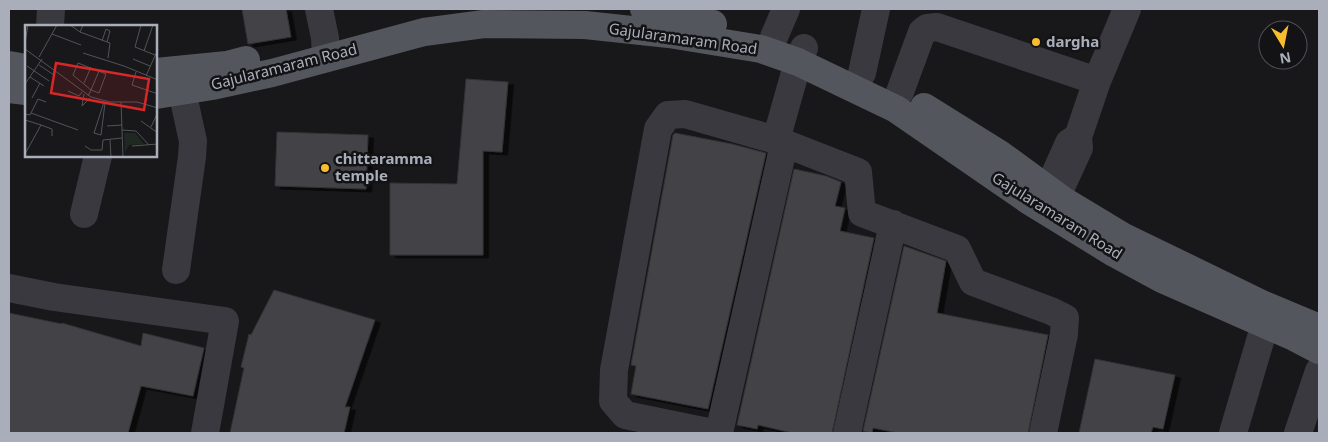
<svg xmlns="http://www.w3.org/2000/svg" width="1328" height="442" viewBox="0 0 1328 442" font-family="'Noto Sans',sans-serif">
<style>
.building{fill:#424347;stroke:#323236;filter:url(#shadow)}
.lines{fill:none;stroke-linecap:round;stroke-linejoin:round}
.minor{stroke:#39393f;stroke-width:28}
.major{stroke:#54565e;stroke-width:28}
.poi-dot{fill:#fabc2f;stroke:#131315;stroke-width:2}
.labels{text-anchor:middle;stroke-width:5;stroke-linejoin:round;paint-order:stroke}
.street-label{font-size:15px;fill:#a9aeba;stroke:#131315}
.poi-label{font-size:15px;font-weight:bold;fill:#a9aeba;stroke:#131315;text-anchor:start}
.inset-road{fill:none;stroke:#52545a;stroke-width:1}
.view{fill:#d62828;fill-opacity:0.15;stroke:#d62828;stroke-width:2.5}
.inset-edge{fill:none;stroke:#a9aeba;stroke-width:2.5}
</style>
<defs>
<filter id="shadow"><feDropShadow dx="5.5" dy="3" stdDeviation="0" flood-color="#0009"/></filter>
</defs>
<rect width="100%" height="100%" fill="#18181a"/>
<path class="building" d="M 242,9 L 286,9 L 291,37 L 248,44 Z
M 466,79 L 508,82 L 502,152 L 483,151 L 483,255 L 390,255 L 390,183 L 457,184 Z
M 277,132 L 368,135 L 366,189 L 275,186 Z
M 675,133 L 732,144 L 766,153 L 708,409 L 631,394 L 636,366 L 631,365 L 673,135 Z
M 794,169 L 826,176 L 841,182 L 835,206 L 845,208 L 840,231 L 874,238 L 832,433 L 793,433 L 758,425 L 757,429 L 737,425 Z
M 904,246 L 946,261 L 937,313 L 1048,335 L 1028,433 L 899,433 L 873,428 L 872,433 L 863,431 Z
M 274,290 L 375,320 L 345,407 L 350,407 L 344,433 L 230,433 L 244,368 L 241,367 L 249,334 L 251,335 Z
M 9,313 L 62,324 L 62,323 L 141,346 L 143,333 L 204,348 L 193,396 L 141,386 L 128,433 L 9,433 Z
M 1095,359 L 1175,375 L 1163,429 L 1153,427 L 1151,433 L 1079,433 Z"/>
<g class="lines">
<path class="minor" d="M 319,9 L 325,38 L 326,57
M 50,26 L 51,9
M 774,37 L 786,9
M 862,73 L 876,9
M 900,92 L 922,32 L 927,28 L 937,27 L 1097,81
M 1078,137 L 1097,81 L 1127,9
M 776,140 L 798,62 L 804,48
M 1048,190 L 1069,143 L 1078,137 L 1079,148 L 1057,196
M 84,214 L 98,156
M 176,270 L 192,157 L 193,141 L 182,91
M 9,288 L 54,297 L 225,321 L 205,433
M 713,433 L 625,415 L 613,401 L 614,370 L 658,129 L 668,115 L 685,114 L 776,140 L 858,172 L 862,213 L 957,249 L 973,282 L 1051,311 L 1065,318 L 1064,334 L 1043,433
M 719,433 L 784,144
M 847,433 L 893,224
M 1233,433 L 1265,324
M 1298,433 L 1319,371"/>
<path class="major" d="M 644,9 L 713,24
M 9,65 L 26,68
M 156,72 L 227,65 L 246,60
M 9,89 L 26,91
M 156,95 L 212,86 L 272,73 L 424,32 L 484,24 L 585,25 L 669,34 L 761,49 L 798,62 L 896,109 L 1028,200 L 1114,253 L 1162,279 L 1294,337 L 1319,350
M 924,107 L 1001,155 L 1064,201 L 1122,236 L 1264,305 L 1319,328"/>
</g>
<g class="poi-dot">
<circle cx="1036" cy="42" r="5"/>
<circle cx="325" cy="168" r="5"/>
</g>
<g class="labels">
<g class="street-label">
<text transform="translate(683 39) rotate(8)" y="5">Gajularamaram Road</text>
<text transform="translate(284 67) rotate(-14)" y="5">Gajularamaram Road</text>
<text transform="translate(1057 216) rotate(32)" y="5">Gajularamaram Road</text>
</g>
<g class="poi-label">
<text x="1046" y="47">dargha</text>
<text x="335" y="164">chittaramma<tspan x="335" dy="17">temple</tspan></text>
</g>
</g>
<g transform="translate(25 25)">
<rect width="132" height="132" fill="#18181a"/>
<path d="M 99,108 L 110,108 L 119,119 L 104,120 L 100,127 Z" fill="#1f2821"/>
<path class="inset-road" d="M 45,0 L 55,7 L 58,0M 116,0 L 110,22 L 130,30M 55,7 L 85,18 L 83,33M 27,9 L 56,20M 77,16 L 81,4 L 85,6 L 82,17M 0,18 L 3,0M 0,24 L 66,72 L 85,77 L 112,77 L 133,83M 119,26 L 128,0M 58,28 L 99,41M 14,32 L 32,0M 108,34 L 125,41M 14,40 L 29,50M 2,41 L 24,56M 99,41 L 133,55M 111,47 L 107,60 L 133,69M 121,51 L 133,24M 5,52 L 19,61M 59,58 L 66,42M 0,59 L 17,34M 66,65 L 74,46M 43,66 L 54,71 L 57,67M 59,69 L 57,81 L 65,73M 63,71 L 66,65 L 74,68 L 81,49 L 53,38 L 48,50 L 66,65M 7,73 L 15,58M 79,77 L 69,108 L 76,110 L 80,78M 96,77 L 98,132M 6,88 L 53,105M 0,89 L 5,90 L 13,74 L 21,77M 0,95 L 16,100 L 0,129M 116,96 L 133,108M 16,100 L 27,104 L 27,111M 82,101 L 97,100M 126,102 L 133,87M 97,105 L 111,106 L 124,120M 85,115 L 86,132M 60,121 L 66,125 L 77,125 L 78,115 L 97,113M 107,121 L 133,119"/>
<path class="view" d="M 31,38 L 124,54 L 119,85 L 26,68 Z"/>
<rect width="132" height="132" class="inset-edge"/>
</g>
<rect width="1328" height="442" fill="none" stroke="#a9aeba" stroke-width="20"/>
<g transform="translate(1283 45) rotate(170)"><circle r="24" fill="#131315" stroke="#4f5157"/>
<path d="M0-4L9 19L0 12L-9 19Z" fill="#fabc2f"/>
<text y="-8" font-size="14" font-weight="bold" text-anchor="middle" fill="#a9aeba">N</text>
</g>
</svg>
